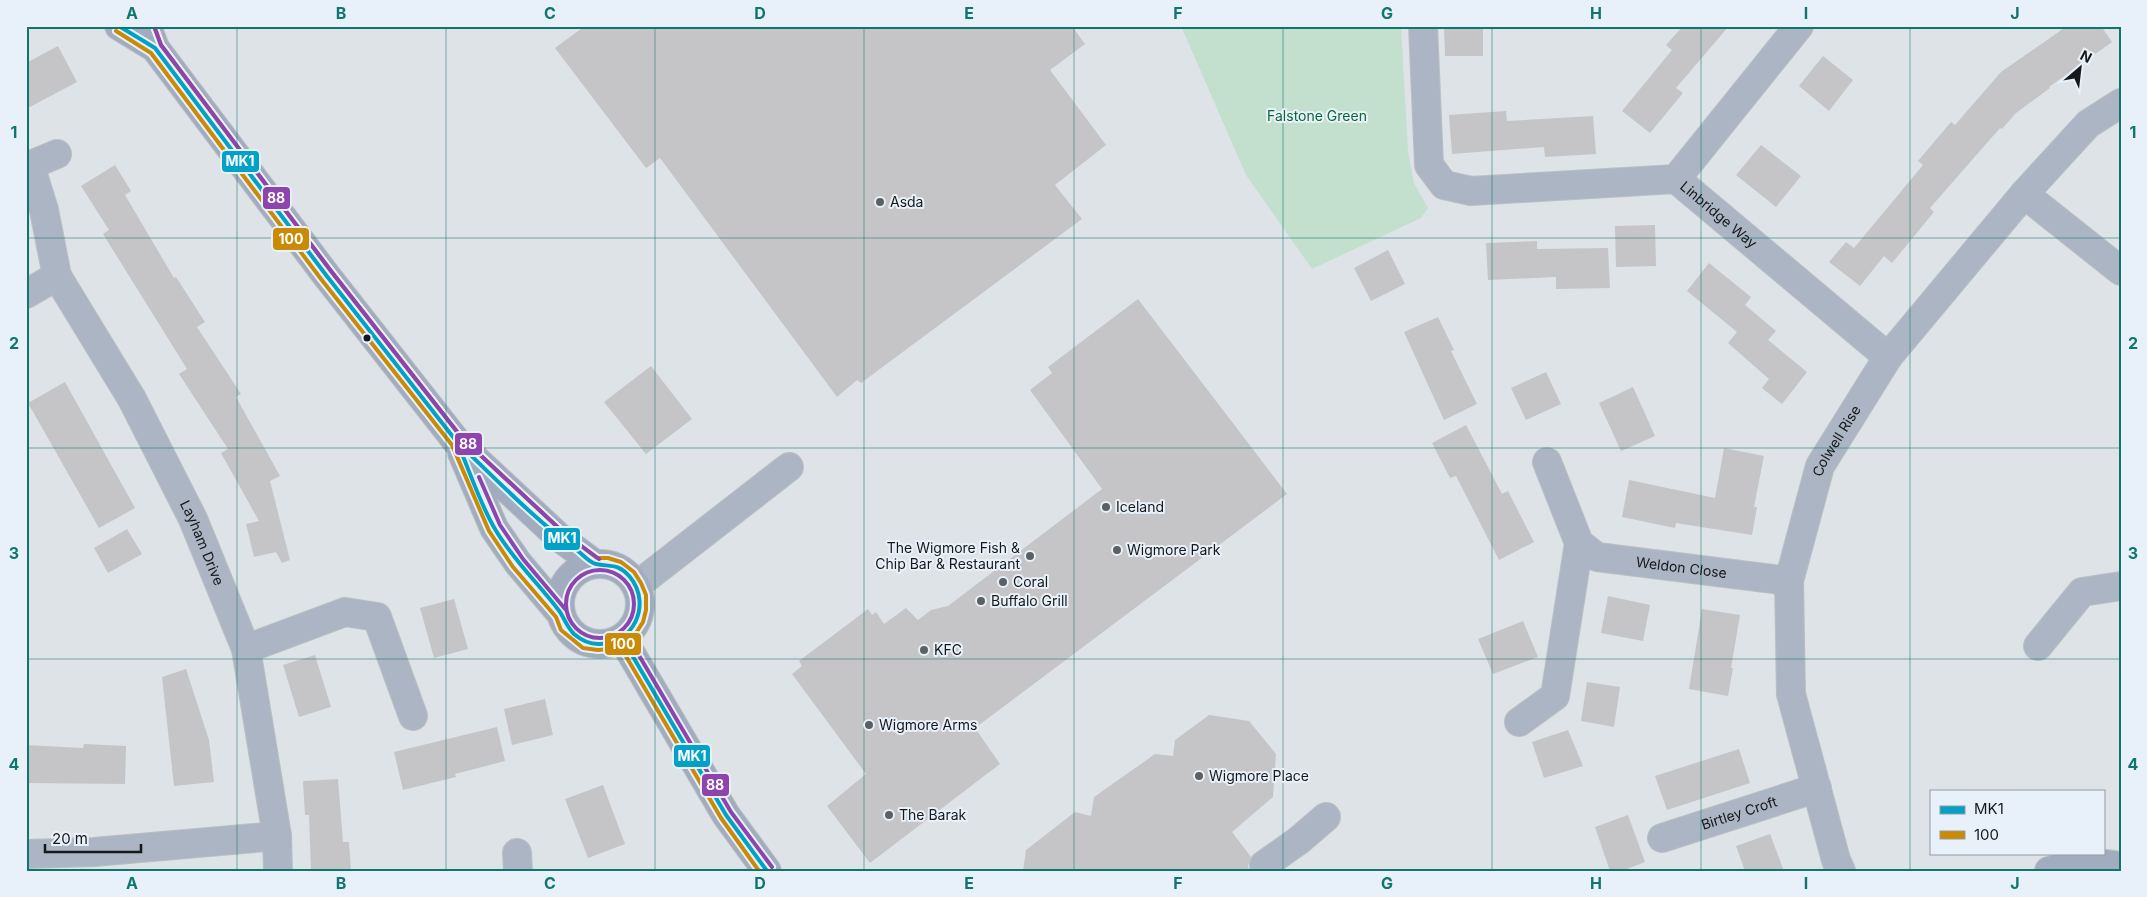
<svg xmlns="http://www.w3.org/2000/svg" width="2147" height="897" viewBox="0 0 2147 897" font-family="Inter,sans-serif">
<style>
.green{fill:#c2e0cd}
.building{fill:#c5c5c7}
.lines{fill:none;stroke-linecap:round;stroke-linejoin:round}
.street-casing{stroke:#bbbfc2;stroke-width:30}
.secondary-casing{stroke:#bbbfc2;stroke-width:30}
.street{stroke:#acb5c4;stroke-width:28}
.secondary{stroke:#a1acbe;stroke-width:28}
.bus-1-casing{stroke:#e8f1f9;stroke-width:8}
.bus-2-casing{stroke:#e8f1f9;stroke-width:8}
.bus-3-casing{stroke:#e8f1f9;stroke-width:8}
.bus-1{stroke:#01a2c5;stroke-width:4}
.bus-2{stroke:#ca8a05;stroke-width:4}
.bus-3{stroke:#8e44ad;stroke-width:4}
.grid{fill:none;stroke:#0f766e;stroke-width:1;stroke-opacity:0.55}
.poi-dot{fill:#5c6063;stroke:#e8f1f9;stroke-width:2}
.bus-dot{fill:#16191b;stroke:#e8f1f9;stroke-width:2}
.labels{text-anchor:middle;stroke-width:4;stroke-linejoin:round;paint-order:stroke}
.park-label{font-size:14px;fill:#0f6733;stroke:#e8f1f9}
.poi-label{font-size:14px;fill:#16191b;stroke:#e8f1f9;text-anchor:start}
.street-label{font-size:14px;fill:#16191b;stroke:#e8f1f9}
.line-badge{stroke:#e8f1f9;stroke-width:2}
.badge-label{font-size:14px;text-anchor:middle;font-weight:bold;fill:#fff}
.neatline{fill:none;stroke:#0f766e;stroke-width:2}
.grid-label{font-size:16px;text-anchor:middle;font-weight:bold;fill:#0f766e}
</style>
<rect width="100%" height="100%" fill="#dee3e8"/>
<path class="green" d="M 1181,26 L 1401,26 L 1408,151 L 1414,183 L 1428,208 L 1421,218 L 1312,269 L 1246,175 Z"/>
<path class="building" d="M 585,26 L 1072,26 L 1085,44 L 1050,70 L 1106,145 L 1055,185 L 1082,219 L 861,383 L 857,380 L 837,397 L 660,158 L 646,168 L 555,48 Z
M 1444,26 L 1483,26 L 1483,56 L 1445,56 Z
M 1683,26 L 1729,26 L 1676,88 L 1683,93 L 1650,133 L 1622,111 L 1672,50 L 1666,45 Z
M 2067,26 L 2101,26 L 2112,42 L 2049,87 L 2050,88 L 2016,113 L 2002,129 L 2000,128 L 1930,208 L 1934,212 L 1892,263 L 1884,256 L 1860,286 L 1829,262 L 1846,242 L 1854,248 L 1923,165 L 1918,161 L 1951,122 L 1955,125 L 2001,72 Z
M 58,46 L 77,82 L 26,109 L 26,63 Z
M 1823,56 L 1853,80 L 1829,111 L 1799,86 Z
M 1506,111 L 1507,121 L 1593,116 L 1596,154 L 1545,157 L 1544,147 L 1452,154 L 1449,115 Z
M 1761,145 L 1801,176 L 1776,207 L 1736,175 Z
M 115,165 L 131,191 L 125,195 L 174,278 L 176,277 L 205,322 L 197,327 L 241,394 L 236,397 L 280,476 L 270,481 L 290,560 L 282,563 L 276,552 L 254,557 L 246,524 L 259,521 L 221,453 L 228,449 L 179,374 L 187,369 L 103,234 L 109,230 L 81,186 Z
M 1655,225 L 1656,266 L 1616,267 L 1615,226 Z
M 1537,241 L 1537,249 L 1608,248 L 1610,288 L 1556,289 L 1556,277 L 1488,280 L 1486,243 Z
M 1388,250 L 1405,284 L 1371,301 L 1354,268 Z
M 1709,263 L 1751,297 L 1745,305 L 1776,331 L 1768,340 L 1807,372 L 1782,404 L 1762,388 L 1769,379 L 1728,343 L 1737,332 L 1687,291 Z
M 1138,299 L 1287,494 L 975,728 L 1000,764 L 870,863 L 827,806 L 866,774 L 792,674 L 802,666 L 799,661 L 868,609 L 872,615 L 876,612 L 884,624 L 906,608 L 918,620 L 931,610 L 948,606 L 1102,489 L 1030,390 L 1052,373 L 1048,367 Z
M 1438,317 L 1454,350 L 1451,351 L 1477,404 L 1444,420 L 1404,332 Z
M 651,366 L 692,419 L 646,454 L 604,402 Z
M 1546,372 L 1561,404 L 1526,420 L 1511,388 Z
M 65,382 L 135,508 L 99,528 L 28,403 Z
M 1633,387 L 1655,436 L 1621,451 L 1599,403 Z
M 1466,425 L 1502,494 L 1508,491 L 1534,542 L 1499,560 L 1456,476 L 1450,478 L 1432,443 Z
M 1724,448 L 1764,456 L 1754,507 L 1757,507 L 1752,535 L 1676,523 L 1675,528 L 1622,517 L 1629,480 L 1715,498 Z
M 127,529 L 142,554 L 108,573 L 94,548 Z
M 1608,596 L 1650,605 L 1643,641 L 1601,633 Z
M 454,599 L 468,649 L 434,658 L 420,608 Z
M 1702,609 L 1740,615 L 1731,668 L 1733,668 L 1728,696 L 1689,689 Z
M 1523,621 L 1538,657 L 1493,674 L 1478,639 Z
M 315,655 L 331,707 L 299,717 L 283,665 Z
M 186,669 L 209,740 L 214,782 L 174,786 L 162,677 Z
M 1587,682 L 1620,687 L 1614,727 L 1581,721 Z
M 545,699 L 553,735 L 512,745 L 504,709 Z
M 1209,715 L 1249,721 L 1276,754 L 1273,797 L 1232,832 L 1251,857 L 1248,866 L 1250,871 L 1023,871 L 1026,850 L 1075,812 L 1091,816 L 1094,797 L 1155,754 L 1173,756 L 1175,740 Z
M 497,727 L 505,761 L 455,774 L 456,777 L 403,790 L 394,752 Z
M 1568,730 L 1583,766 L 1544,778 L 1532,742 Z
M 84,744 L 126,746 L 125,784 L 26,783 L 26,745 L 83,748 Z
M 1739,749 L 1750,783 L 1667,810 L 1655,776 Z
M 338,779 L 343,842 L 349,842 L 351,871 L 311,871 L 309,815 L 305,815 L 303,781 Z
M 603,785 L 625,844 L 588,858 L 565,799 Z
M 1628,815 L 1645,862 L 1622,871 L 1610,871 L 1595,827 Z
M 1770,834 L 1784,871 L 1745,871 L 1736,846 Z"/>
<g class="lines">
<g class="street-casing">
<g id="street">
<path d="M 1423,26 L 1429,165 L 1444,185 L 1471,191 L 1676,179"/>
<path id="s1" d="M 1799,26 L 1676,179 L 1888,357"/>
<path d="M 30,165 L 44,210 L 57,276"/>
<path d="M 26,167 L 57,154"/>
<path d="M 2024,194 L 2121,271"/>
<path id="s2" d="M 26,294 L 57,276 L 132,399 L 193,519 L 246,649 L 277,836 L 278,871"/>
<path id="s3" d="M 1547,462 L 1579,543 L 1597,557 L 1789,581"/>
<path d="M 636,586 L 789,467"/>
<path d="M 2038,646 L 2082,592 L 2121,586"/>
<path d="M 246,649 L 345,612 L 377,617 L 413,716"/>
<path d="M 1519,722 L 1555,696 L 1579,543"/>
<path id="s4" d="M 1662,838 L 1817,788"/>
<path d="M 517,853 L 518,871"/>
<path d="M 26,854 L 94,852 L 277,836"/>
<path d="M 1264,865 L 1298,841 L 1326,817"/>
<path id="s5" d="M 1841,871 L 1836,860 L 1791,694 L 1789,581 L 1820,466 L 1888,357 L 2024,194 L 2088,124 L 2121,103"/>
</g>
</g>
<g class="secondary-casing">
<path id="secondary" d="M 119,26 L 155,48
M 147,26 L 155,48 L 326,275 L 457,442 L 560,538 L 595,564
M 462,453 L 494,528 L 518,563 L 561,614
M560 604a40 40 0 1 1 80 0a40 40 0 1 1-80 0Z
M 622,638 L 726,815 L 767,871
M 2049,871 L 2085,861 L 2121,866"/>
</g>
<use href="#street" class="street"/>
<use href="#secondary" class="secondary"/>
<g class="bus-1-casing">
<path id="bus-1" d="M 119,26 L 155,48
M 155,48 L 326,275
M 155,48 L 326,275
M 326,275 L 457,442
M 457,442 C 496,479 534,519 578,551 C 583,555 590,563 596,564 C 611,567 618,563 630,577 C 652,604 634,645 598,644 C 588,644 581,640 574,634 C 567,627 565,620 560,612 C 539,584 513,560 495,529 C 480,504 469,469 457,442 Z
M 622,638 L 726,815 L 767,871"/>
</g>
<g class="bus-2-casing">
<path id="bus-2" d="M 116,31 L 151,53 L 321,279 L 452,445 L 489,531 L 513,567 L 556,617 L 561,630 L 583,648 L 598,650 L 611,649 L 626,643 L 636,633 L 643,622 L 646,610 L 646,595 L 641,583 L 634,572 L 621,562 L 608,558 L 597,558 L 564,533 L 462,438 L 331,271 L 161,45 L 154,26
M 617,641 L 721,818 L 759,871"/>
</g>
<g class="bus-3-casing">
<path id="bus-3" d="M 154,26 L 161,45 L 331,271 L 462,438 L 564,533 L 599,559
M 479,477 L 500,525 L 523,559 L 566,610
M566 604a34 34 0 1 1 68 0a34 34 0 1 1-68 0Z
M 627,635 L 731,812 L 772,867"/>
</g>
<use href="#bus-1" class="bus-1"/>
<use href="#bus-2" class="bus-2"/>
<use href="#bus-3" class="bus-3"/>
</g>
<path class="grid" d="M 237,26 L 237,871M 446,26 L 446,871M 655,26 L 655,871M 864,26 L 864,871M 1074,26 L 1074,871M 1283,26 L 1283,871M 1492,26 L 1492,871M 1701,26 L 1701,871M 1910,26 L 1910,871M 26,238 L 2121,238M 26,448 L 2121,448M 26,659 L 2121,659"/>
<g class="poi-dot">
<circle cx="880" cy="202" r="5"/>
<circle cx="1106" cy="507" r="5"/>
<circle cx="1117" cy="550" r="5"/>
<circle cx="1030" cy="556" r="5"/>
<circle cx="1003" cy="582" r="5"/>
<circle cx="981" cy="601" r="5"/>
<circle cx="924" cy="650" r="5"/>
<circle cx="869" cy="725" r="5"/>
<circle cx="1199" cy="776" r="5"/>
<circle cx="889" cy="815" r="5"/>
</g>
<circle class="bus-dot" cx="367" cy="338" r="4.5"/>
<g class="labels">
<g class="park-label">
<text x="1317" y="121">Falstone Green</text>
</g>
<g class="poi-label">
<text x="890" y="207">Asda</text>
<text x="1116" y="512">Iceland</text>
<text x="1020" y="553" text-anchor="end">The Wigmore Fish &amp;<tspan x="1020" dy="16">Chip Bar &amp; Restaurant</tspan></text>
<text x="1127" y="555">Wigmore Park</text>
<text x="1013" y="587">Coral</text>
<text x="991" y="606">Buffalo Grill</text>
<text x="934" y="655">KFC</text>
<text x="879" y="730">Wigmore Arms</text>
<text x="1209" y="781">Wigmore Place</text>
<text x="899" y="820">The Barak</text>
</g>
<g class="street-label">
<text dy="5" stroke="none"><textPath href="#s1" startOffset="252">Linbridge Way</textPath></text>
<text dy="5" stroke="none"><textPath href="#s5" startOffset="446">Colwell Rise</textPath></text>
<text dy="5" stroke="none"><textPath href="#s2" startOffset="340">Layham Drive</textPath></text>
<text dy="5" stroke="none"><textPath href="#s3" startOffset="195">Weldon Close</textPath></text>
<text dy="5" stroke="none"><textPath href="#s4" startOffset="81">Birtley Croft</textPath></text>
</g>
</g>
<g class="line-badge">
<rect x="221" y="150" width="39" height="23" rx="5" fill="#01a2c5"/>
<rect x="262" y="186" width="29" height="24" rx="5" fill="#8e44ad"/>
<rect x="272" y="227" width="38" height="24" rx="5" fill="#ca8a05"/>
<rect x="454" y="432" width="29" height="24" rx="5" fill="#8e44ad"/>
<rect x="543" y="527" width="38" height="24" rx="5" fill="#01a2c5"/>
<rect x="604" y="632" width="38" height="24" rx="5" fill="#ca8a05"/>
<rect x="673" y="744" width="38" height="24" rx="5" fill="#01a2c5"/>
<rect x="701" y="773" width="29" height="24" rx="5" fill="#8e44ad"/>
</g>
<g class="badge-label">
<text x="240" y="166">MK1</text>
<text x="276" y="203">88</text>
<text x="291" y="244">100</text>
<text x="468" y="449">88</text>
<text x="562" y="543">MK1</text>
<text x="623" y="649">100</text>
<text x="692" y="761">MK1</text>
<text x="715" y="790">88</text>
</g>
<rect width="2147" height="897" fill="none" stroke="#e8f1f9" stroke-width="55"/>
<rect x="1930" y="790" width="175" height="65" fill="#e8f1f9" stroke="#949ba0"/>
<rect x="1940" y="806" width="25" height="8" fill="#01a2c5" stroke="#949ba0"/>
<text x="1974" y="814" font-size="15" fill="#16191b">MK1</text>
<rect x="1940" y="831" width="25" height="8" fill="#ca8a05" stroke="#949ba0"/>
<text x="1974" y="840" font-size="15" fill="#16191b">100</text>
<g transform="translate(2080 68) rotate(28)" stroke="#e8f1f9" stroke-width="4" paint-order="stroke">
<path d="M0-4L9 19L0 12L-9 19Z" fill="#16191b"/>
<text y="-8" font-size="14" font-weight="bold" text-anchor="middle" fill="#16191b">N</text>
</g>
<path d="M45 844v8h96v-8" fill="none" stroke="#16191b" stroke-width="2.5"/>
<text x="52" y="844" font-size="15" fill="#16191b" stroke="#e8f1f9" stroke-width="4" paint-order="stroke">20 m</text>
<rect x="28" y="28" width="2092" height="842" class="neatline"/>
<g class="grid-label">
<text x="132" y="19">A</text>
<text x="341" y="19">B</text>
<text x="550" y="19">C</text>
<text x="760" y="19">D</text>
<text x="969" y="19">E</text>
<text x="1178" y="19">F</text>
<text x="1387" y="19">G</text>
<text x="1596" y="19">H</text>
<text x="1806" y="19">I</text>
<text x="2015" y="19">J</text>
<text x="14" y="138">1</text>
<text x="2133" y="138">1</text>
<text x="14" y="349">2</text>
<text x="2133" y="349">2</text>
<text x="14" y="559">3</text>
<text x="2133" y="559">3</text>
<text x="14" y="770">4</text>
<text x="2133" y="770">4</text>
<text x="132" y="889">A</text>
<text x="341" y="889">B</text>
<text x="550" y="889">C</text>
<text x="760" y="889">D</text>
<text x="969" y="889">E</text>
<text x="1178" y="889">F</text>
<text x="1387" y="889">G</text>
<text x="1596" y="889">H</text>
<text x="1806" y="889">I</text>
<text x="2015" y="889">J</text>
</g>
</svg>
